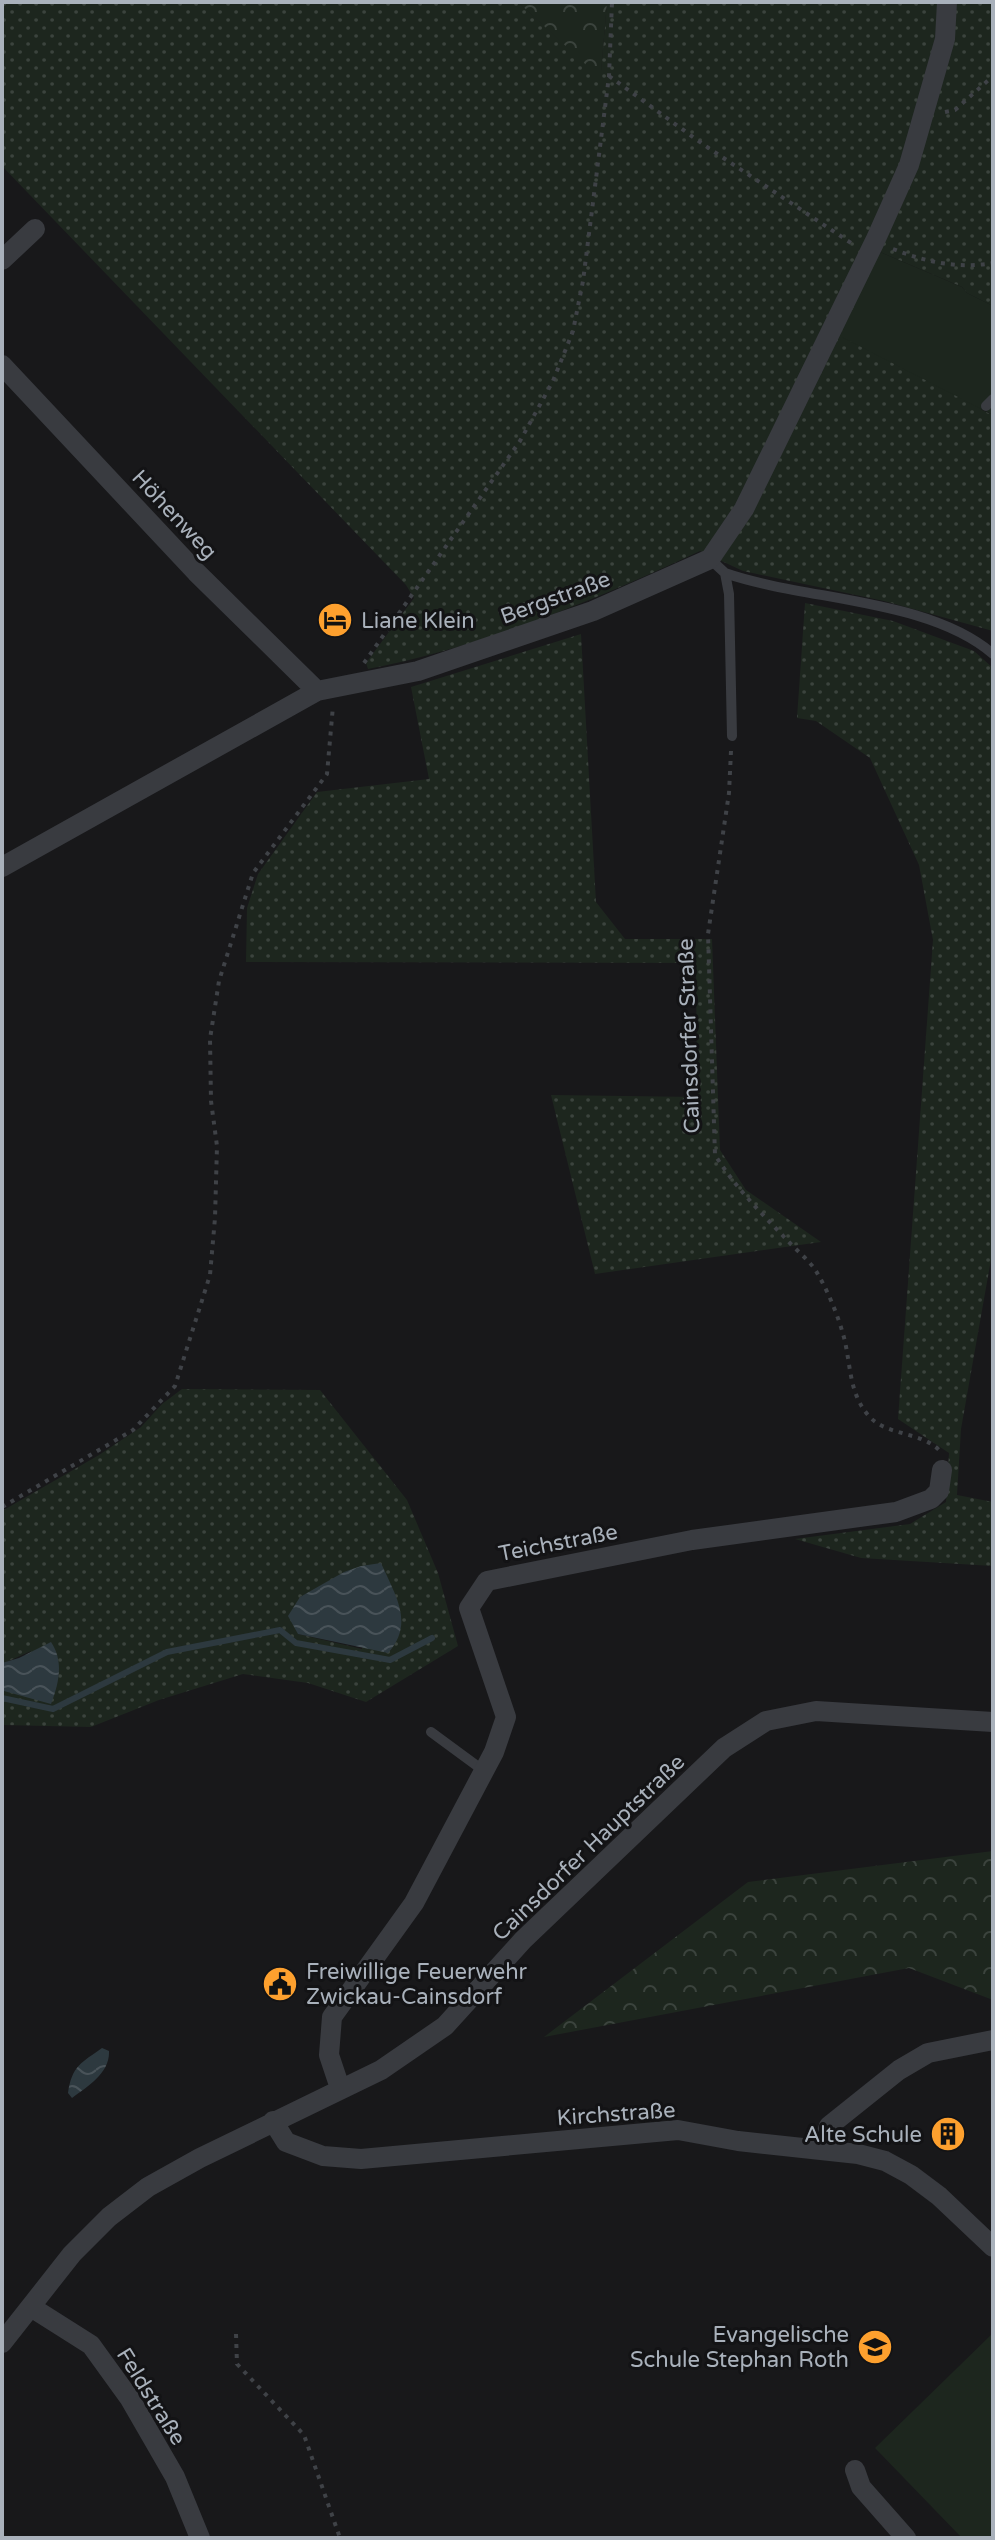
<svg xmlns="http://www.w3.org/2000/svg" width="995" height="2540" viewBox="0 0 995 2540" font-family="'Varela Round',sans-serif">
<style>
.grass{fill:url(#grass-dots);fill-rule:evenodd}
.forest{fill:url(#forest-crowns)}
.garden{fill:#1d261e}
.water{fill:url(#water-waves)}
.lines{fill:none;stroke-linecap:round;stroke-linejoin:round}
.stream{stroke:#2d393f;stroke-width:6}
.path{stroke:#3f4247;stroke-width:4;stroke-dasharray:4 6;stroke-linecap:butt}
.lane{stroke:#393b40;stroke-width:10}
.street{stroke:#393b40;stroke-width:20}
.labels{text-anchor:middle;stroke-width:6;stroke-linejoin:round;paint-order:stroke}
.street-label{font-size:22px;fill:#a9b1bb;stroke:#131315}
.poi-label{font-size:22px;fill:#a9b1bb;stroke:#131315;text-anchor:start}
</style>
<defs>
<pattern id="grass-dots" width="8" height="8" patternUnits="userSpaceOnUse" patternTransform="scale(2)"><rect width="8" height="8" fill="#1d261e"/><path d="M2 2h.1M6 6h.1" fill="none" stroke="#3b433d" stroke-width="1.8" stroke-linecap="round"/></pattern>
<pattern id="forest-crowns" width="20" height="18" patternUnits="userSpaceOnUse" patternTransform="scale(2)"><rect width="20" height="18" fill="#1d261e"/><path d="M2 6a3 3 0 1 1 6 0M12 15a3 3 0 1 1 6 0" fill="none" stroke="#3b433d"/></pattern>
<pattern id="water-waves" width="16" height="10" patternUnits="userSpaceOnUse" patternTransform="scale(2)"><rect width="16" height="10" fill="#2d393f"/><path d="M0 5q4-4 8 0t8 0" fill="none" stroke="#495359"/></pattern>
</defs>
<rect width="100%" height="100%" fill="#18181a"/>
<path class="grass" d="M 2,2 L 518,2 L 596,73 L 601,71 L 607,2 L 993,2 L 993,306 L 967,293 L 962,287 L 880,252 L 982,410 L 993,415 L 993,631 L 884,601 L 743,571 L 700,551 C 593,601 484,646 368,669 L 366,663 L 414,598 L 406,585 L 2,166 Z
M 805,603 L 893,621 L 974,651 L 993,668 L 993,1248 L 961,1429 L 957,1495 L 993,1502 L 993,1566 L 861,1558 L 795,1539 L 910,1524 L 946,1502 L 949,1453 L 898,1419 L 933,940 L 919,865 L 870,758 L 816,721 L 797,718 Z
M 581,634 L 596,902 L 625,939 L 712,939 L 720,1150 L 746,1190 L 821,1242 L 595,1274 L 551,1095 L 697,1097 L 696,963 L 246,962 L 247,908 L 258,874 L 317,792 L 429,779 L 411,687 Z
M 182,1389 L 320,1390 L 407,1500 L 438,1573 L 458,1646 L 366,1702 L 308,1683 L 243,1674 L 159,1700 L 91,1727 L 2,1725 L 2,1687 L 4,1691 L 31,1651 L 2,1664 L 2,1511 L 99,1455 L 141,1427 L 162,1404 ZM 361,1566 L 362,1649 L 298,1634 L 300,1597 Z"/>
<path class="forest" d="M 518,2 L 607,2 L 601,72 L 596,74 Z
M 993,1851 L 993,2000 L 909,1968 L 544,2037 L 748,1882 Z"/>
<path class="garden" d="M 880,252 L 962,287 L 967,293 L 993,306 L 993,415 L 840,336 Z
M 993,2333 L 993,2538 L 962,2538 L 875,2448 Z"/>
<path class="water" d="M 381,1563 C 395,1595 415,1623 388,1653 L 298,1634 L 288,1616 L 300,1597 L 344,1572 L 361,1566 Z
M 51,1642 C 64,1661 59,1683 51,1704 L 4,1691 L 2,1687 L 2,1663 L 19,1658 Z
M 102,2048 L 109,2051 C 110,2073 88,2086 72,2098 L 68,2093 C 72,2066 81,2063 102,2048 Z"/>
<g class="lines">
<path class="stream" d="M 2,1698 L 53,1709 L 167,1652 L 280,1630 L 296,1643 L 390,1660 L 432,1638"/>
<path class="path" d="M 609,76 L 704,145 L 851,243
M 945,112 L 955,110 L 993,76
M 893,249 C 926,262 957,269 993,263
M 364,663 L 520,441 L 553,381 L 573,331 L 583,281 L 609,76 L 612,2
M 731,751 L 729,793 L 708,934 L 715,1155 C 735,1187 761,1213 787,1240 C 796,1250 809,1260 816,1271 C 827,1289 837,1313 843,1334 C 851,1361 848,1392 868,1415 C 885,1436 920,1431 939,1450
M 2,1507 L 133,1430 L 175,1386 L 210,1275 L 215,1218 L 217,1146 L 211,1101 L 210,1039 L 219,981 L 253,873 L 327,774 L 333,706
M 236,2334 L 237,2364 L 304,2435 L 340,2538"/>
<path class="lane" d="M 986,406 L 993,399
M 710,559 L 725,573 L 729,594 L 732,736
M 725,573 C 806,601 928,598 993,654
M 431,1732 L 484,1771"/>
<path class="street" d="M 2,260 L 35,229
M 2,365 L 196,572 L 317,691
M 2,867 L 317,691 L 418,671 L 593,611 L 710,559 L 744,509 L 875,241 L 909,165 L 945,39 L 947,2
M 340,2088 L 329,2055 L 332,2017 L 414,1903 L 494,1752 L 506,1717 L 469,1608 L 487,1581 L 692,1540 L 896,1512 L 931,1499 L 939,1491 L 942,1470
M 273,2121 L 286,2142 L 323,2156 L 361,2159 L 678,2130 L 738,2141 L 858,2154 L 885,2161 L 911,2175 L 939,2196 L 993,2247
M 821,2150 L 829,2126 L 899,2070 L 928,2053 L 993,2040
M 31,2307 L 91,2345 L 130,2399 L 175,2477 L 200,2538
M 2,2343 L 72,2254 L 109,2217 L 148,2187 L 200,2158 L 381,2070 L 445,2026 L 523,1940 L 724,1748 L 766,1721 L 816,1711 L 993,1722
M 855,2470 L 861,2487 L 906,2538"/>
</g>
<defs>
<g id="hotel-disc" transform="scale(1.8)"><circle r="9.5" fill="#fda02e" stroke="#131315"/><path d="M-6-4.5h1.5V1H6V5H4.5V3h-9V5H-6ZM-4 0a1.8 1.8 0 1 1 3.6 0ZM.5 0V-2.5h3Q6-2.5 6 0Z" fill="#111"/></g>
<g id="civic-disc" transform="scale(1.8)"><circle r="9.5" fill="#fda02e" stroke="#131315"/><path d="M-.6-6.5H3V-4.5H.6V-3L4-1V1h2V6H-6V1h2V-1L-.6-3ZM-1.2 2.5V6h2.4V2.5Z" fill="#111"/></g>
<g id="building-disc" transform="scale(1.8)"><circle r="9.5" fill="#fda02e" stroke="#131315"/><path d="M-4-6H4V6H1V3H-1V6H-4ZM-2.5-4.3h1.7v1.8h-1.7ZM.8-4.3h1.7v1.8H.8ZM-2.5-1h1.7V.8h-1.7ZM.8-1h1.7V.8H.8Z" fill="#111"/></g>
<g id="school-disc" transform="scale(1.8)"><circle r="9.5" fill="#fda02e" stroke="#131315"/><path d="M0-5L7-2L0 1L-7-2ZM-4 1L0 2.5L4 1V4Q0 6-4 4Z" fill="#111"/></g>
</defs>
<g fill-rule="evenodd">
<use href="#hotel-disc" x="335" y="620"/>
<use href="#civic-disc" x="280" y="1984"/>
<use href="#building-disc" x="948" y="2134"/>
<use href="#school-disc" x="875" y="2347"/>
</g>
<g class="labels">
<g class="street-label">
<text transform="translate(175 514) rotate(47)" y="8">Höhenweg</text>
<text transform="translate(555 597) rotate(-20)" y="8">Bergstraße</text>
<text transform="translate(688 1036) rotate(-92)" y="8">Cainsdorfer Straße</text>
<text transform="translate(558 1542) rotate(-11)" y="8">Teichstraße</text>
<text transform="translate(588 1847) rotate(-44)" y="8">Cainsdorfer Hauptstraße</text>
<text transform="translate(616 2113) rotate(-4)" y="8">Kirchstraße</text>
<text transform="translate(152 2396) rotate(58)" y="8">Feldstraße</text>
</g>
<g class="poi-label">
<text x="361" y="628">Liane Klein</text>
<text x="306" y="1979">Freiwillige Feuerwehr<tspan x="306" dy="25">Zwickau-Cainsdorf</tspan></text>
<text x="922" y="2142" text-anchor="end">Alte Schule</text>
<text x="849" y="2342" text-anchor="end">Evangelische<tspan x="849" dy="25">Schule Stephan Roth</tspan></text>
</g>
</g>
<rect width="995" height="2540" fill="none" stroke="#a9b1bb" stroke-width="8"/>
</svg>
